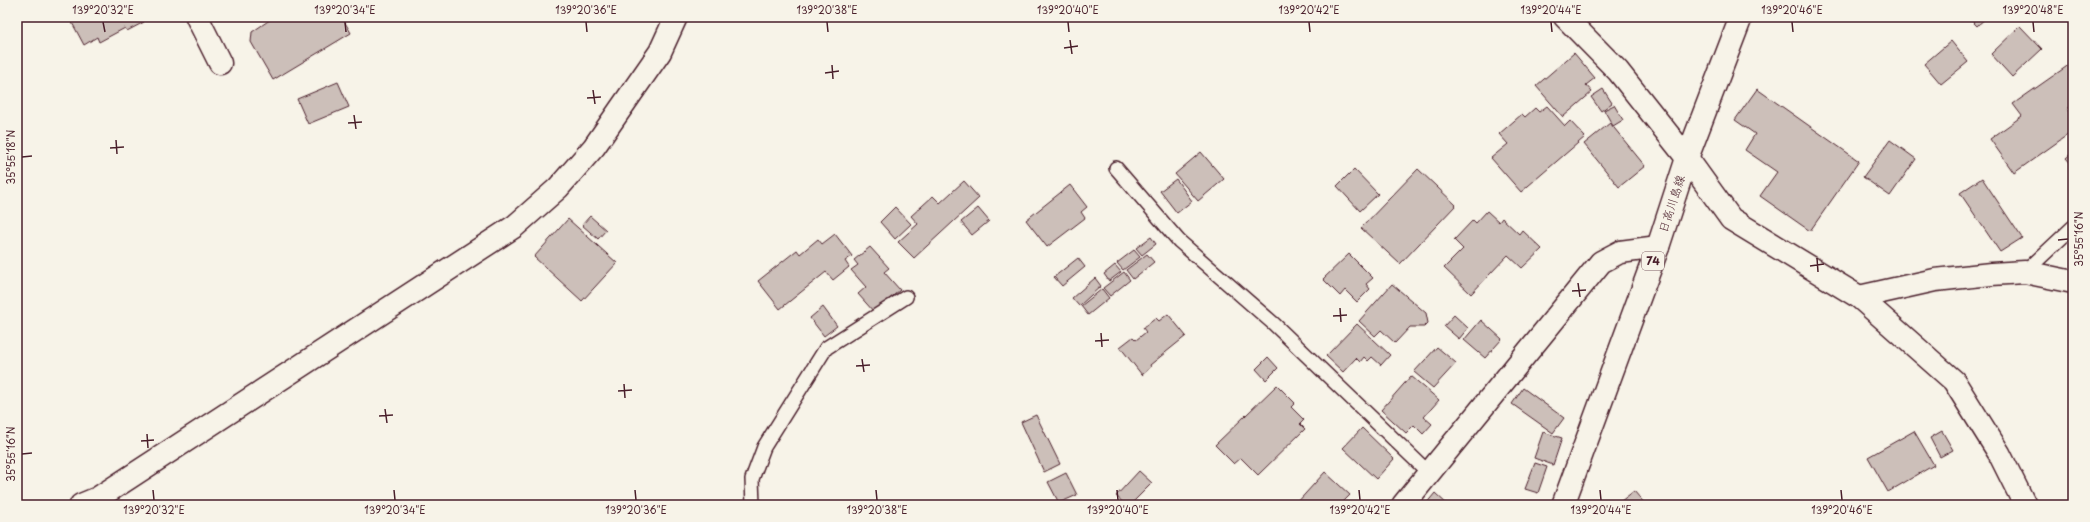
<svg xmlns="http://www.w3.org/2000/svg" width="2090" height="522" viewBox="0 0 2090 522" font-family="'Playpen Sans','Klee One',sans-serif">
<style>
.building{fill:#ccbfb9;stroke:#4a1f2b}
.lines{fill:none;stroke-linecap:round;stroke-linejoin:round}
.service-casing{stroke:#4a1f2b;stroke-width:16}
.minor-casing{stroke:#4a1f2b;stroke-width:25}
.tertiary-casing{stroke:#4a1f2b;stroke-width:25}
.primary-casing{stroke:#4a1f2b;stroke-width:25}
.service{stroke:#f7f3e8;stroke-width:13}
.minor{stroke:#f7f3e8;stroke-width:22}
.tertiary{stroke:#f7f3e8;stroke-width:22}
.primary{stroke:#f7f3e8;stroke-width:22}
.ticks{fill:none;stroke:#4a1f2b;stroke-width:1.5}
.labels{text-anchor:middle;stroke-width:3;stroke-linejoin:round;paint-order:stroke}
.shield{fill:#f7f3e8;stroke:#7e5f64;stroke-width:1}
.shield-label{font-size:11px;font-weight:bold;fill:#4a1f2b}
.street-label{font-size:12px;fill:#4a1f2b;stroke:#f7f3e8}
.neatline{fill:none;stroke:#4a1f2b;stroke-width:1.5}
.ticks-label{font-size:10px;text-anchor:middle;fill:#4a1f2b}
</style>
<rect width="100%" height="100%" fill="#f7f3e8"/>
<filter id="ink" filterUnits="userSpaceOnUse"><feTurbulence type="fractalNoise" baseFrequency=".025" numOctaves="2"/><feDisplacementMap in="SourceGraphic" scale="8" xChannelSelector="R" yChannelSelector="G"/><feConvolveMatrix kernelMatrix="1 2 1 2 8 2 1 2 1" color-interpolation-filters="sRGB"/></filter>
<g filter="url(#ink)">
<path class="building" d="M 69,17 L 141,17 L 144,22 L 127,31 L 125,28 L 99,42 L 97,37 L 84,45 Z
M 274,17 L 347,17 L 343,19 L 351,33 L 273,80 L 251,42 L 252,32 Z
M 1968,17 L 1987,17 L 1977,26 Z
M 2020,26 L 2042,49 L 2012,77 L 1991,54 Z
M 1951,41 L 1968,62 L 1941,84 L 1924,64 Z
M 1574,53 L 1595,78 L 1586,85 L 1592,92 L 1563,117 L 1536,86 Z
M 2073,62 L 2073,105 L 2067,109 L 2073,118 L 2073,131 L 2014,173 L 1990,139 L 2022,116 L 2013,104 Z
M 338,82 L 349,107 L 308,124 L 297,99 Z
M 1603,89 L 1612,103 L 1601,111 L 1591,97 Z
M 1757,89 L 1859,161 L 1810,231 L 1760,196 L 1777,172 L 1745,150 L 1755,134 L 1735,120 Z
M 1614,105 L 1623,120 L 1613,126 L 1604,110 Z
M 1547,106 L 1565,126 L 1570,121 L 1585,137 L 1521,192 L 1491,158 L 1508,144 L 1499,134 L 1522,114 L 1525,117 L 1535,108 L 1539,112 Z
M 1610,123 L 1645,166 L 1619,187 L 1584,144 Z
M 1890,140 L 1916,159 L 1890,196 L 1863,177 Z
M 1201,152 L 1224,179 L 1198,201 L 1175,174 Z
M 2073,152 L 2073,166 L 2066,158 Z
M 1354,169 L 1378,194 L 1360,211 L 1337,186 Z
M 1418,169 L 1456,205 L 1400,264 L 1361,228 Z
M 1982,178 L 2022,238 L 2000,252 L 1960,193 Z
M 1176,179 L 1192,201 L 1177,213 L 1160,191 Z
M 964,181 L 979,198 L 914,258 L 898,242 L 918,224 L 911,216 L 933,196 L 940,203 Z
M 1070,185 L 1087,207 L 1081,212 L 1085,218 L 1047,247 L 1026,220 Z
M 895,207 L 911,224 L 895,239 L 880,222 Z
M 978,208 L 989,221 L 972,235 L 961,222 Z
M 1487,211 L 1499,222 L 1502,218 L 1519,234 L 1522,230 L 1542,249 L 1522,268 L 1508,255 L 1471,294 L 1444,268 L 1463,249 L 1454,240 L 1473,220 L 1476,223 Z
M 590,216 L 606,230 L 598,239 L 582,225 Z
M 568,219 L 617,263 L 582,301 L 534,257 Z
M 835,234 L 852,256 L 845,261 L 849,267 L 833,280 L 826,272 L 780,309 L 758,281 L 797,250 L 800,254 L 818,239 L 822,244 Z
M 1151,237 L 1156,244 L 1142,255 L 1136,248 Z
M 870,247 L 889,268 L 884,272 L 900,290 L 874,312 L 858,294 L 866,287 L 851,270 L 858,265 L 854,260 Z
M 1134,250 L 1140,257 L 1123,270 L 1117,263 Z
M 1147,254 L 1154,262 L 1133,279 L 1126,270 Z
M 1349,254 L 1373,278 L 1366,284 L 1370,289 L 1357,302 L 1345,290 L 1340,296 L 1323,279 Z
M 1078,258 L 1085,267 L 1062,286 L 1054,277 Z
M 1115,265 L 1121,272 L 1109,281 L 1104,274 Z
M 1124,272 L 1130,280 L 1110,296 L 1103,288 Z
M 1095,278 L 1101,286 L 1079,306 L 1072,298 Z
M 1392,284 L 1426,313 L 1428,323 L 1424,327 L 1410,327 L 1395,343 L 1381,330 L 1375,336 L 1359,321 Z
M 1102,289 L 1109,298 L 1088,315 L 1081,306 Z
M 823,307 L 837,326 L 824,336 L 810,318 Z
M 1168,314 L 1186,336 L 1150,365 L 1151,367 L 1142,375 L 1120,347 L 1133,337 L 1136,340 L 1146,332 L 1143,328 L 1156,318 L 1159,321 Z
M 1454,315 L 1468,328 L 1459,339 L 1444,326 Z
M 1481,320 L 1502,339 L 1485,358 L 1464,340 Z
M 1357,324 L 1390,355 L 1381,365 L 1372,357 L 1368,361 L 1364,357 L 1360,362 L 1356,358 L 1343,372 L 1326,356 Z
M 1437,347 L 1456,363 L 1433,388 L 1414,372 Z
M 1268,357 L 1278,368 L 1266,380 L 1256,369 Z
M 1411,376 L 1439,400 L 1424,417 L 1432,424 L 1423,434 L 1414,425 L 1406,433 L 1381,410 Z
M 1277,385 L 1295,403 L 1291,407 L 1304,420 L 1300,424 L 1305,429 L 1258,475 L 1241,458 L 1234,464 L 1215,445 Z
M 1523,388 L 1564,418 L 1553,433 L 1512,404 Z
M 1036,415 L 1060,464 L 1044,472 L 1021,422 Z
M 1362,428 L 1394,459 L 1376,479 L 1343,448 Z
M 1914,431 L 1934,465 L 1888,492 L 1868,457 Z
M 1942,431 L 1953,450 L 1940,457 L 1930,438 Z
M 1543,432 L 1562,438 L 1553,465 L 1534,458 Z
M 1535,463 L 1547,467 L 1538,493 L 1525,489 Z
M 1139,471 L 1152,483 L 1130,505 L 1126,505 L 1116,496 Z
M 1325,472 L 1350,495 L 1340,505 L 1295,505 Z
M 1066,473 L 1077,495 L 1059,503 L 1048,482 Z
M 1634,491 L 1646,505 L 1616,505 Z
M 1435,493 L 1448,505 L 1425,505 Z"/>
<g class="lines">
<g class="service-casing">
<path id="service" d="M 1116,168 L 1179,241 L 1274,324 L 1429,473
M 2025,272 L 2073,227
M 753,505 L 752,479 L 764,447 L 826,348 L 906,297"/>
</g>
<g class="minor-casing">
<path id="minor" d="M 197,17 L 220,63
M 1859,297 L 1935,280 L 1991,274 L 2025,272 L 2073,282
M 1403,505 L 1601,262 L 1620,252 L 1658,247"/>
</g>
<g class="tertiary-casing">
<path id="tertiary" d="M 1565,17 L 1618,71 L 1687,158 L 1731,219 L 1859,297 L 1954,381 L 1999,453 L 2025,505
M 81,505 L 98,498 L 515,226 L 558,188 L 594,147 L 660,52 L 676,17"/>
</g>
<g class="primary-casing">
<path id="primary" d="M 1563,505 L 1658,247 L 1687,158 L 1741,17"/>
</g>
<use href="#service" class="service"/>
<use href="#minor" class="minor"/>
<use href="#tertiary" class="tertiary"/>
<use href="#primary" class="primary"/>
</g>
</g>
<path class="ticks" d="M 103,22 L 105,32M 345,22 L 346,32M 586,22 L 587,32M 827,22 L 828,32M 1068,22 L 1069,32M 1309,22 L 1310,32M 1551,22 L 1552,32M 1792,22 L 1793,32M 2033,22 L 2034,32M 1070,40 L 1072,54M 1064,48 L 1078,46M 832,65 L 833,79M 825,73 L 839,71M 593,90 L 595,104M 587,98 L 601,97M 354,115 L 356,129M 348,123 L 362,122M 116,140 L 117,154M 110,148 L 124,147M 22,157 L 32,156M 2058,240 L 2068,239M 1817,258 L 1818,272M 1810,266 L 1824,264M 1578,283 L 1580,297M 1572,291 L 1586,290M 1340,308 L 1341,322M 1333,316 L 1347,315M 1101,333 L 1102,347M 1095,341 L 1109,340M 862,359 L 864,372M 856,366 L 870,365M 624,384 L 625,398M 618,391 L 632,390M 385,409 L 387,423M 379,416 L 393,415M 147,434 L 148,448M 141,441 L 154,440M 22,454 L 32,453M 153,490 L 154,500M 394,490 L 395,500M 635,490 L 636,500M 876,490 L 877,500M 1117,490 L 1118,500M 1359,490 L 1360,500M 1600,490 L 1601,500M 1841,490 L 1842,500"/>
<g class="labels">
<rect class="shield" x="1642" y="252" width="22" height="18" rx="3"/>
<g class="shield-label">
<text x="1653" y="265">74</text>
</g>
<g class="street-label">
<text transform="translate(1672 204) rotate(-72)" y="4">日高川島線</text>
</g>
</g>
<rect width="2090" height="522" fill="none" stroke="#f7f3e8" stroke-width="44"/>
<rect x="22" y="22" width="2046" height="478" class="neatline"/>
<g class="ticks-label">
<text x="103" y="14">139°20'32"E</text>
<text x="345" y="14">139°20'34"E</text>
<text x="586" y="14">139°20'36"E</text>
<text x="827" y="14">139°20'38"E</text>
<text x="1068" y="14">139°20'40"E</text>
<text x="1309" y="14">139°20'42"E</text>
<text x="1551" y="14">139°20'44"E</text>
<text x="1792" y="14">139°20'46"E</text>
<text x="2033" y="14">139°20'48"E</text>
<text transform="translate(11 157) rotate(-90)" y="4">35°55'18"N</text>
<text transform="translate(2079 239) rotate(-90)" y="4">35°55'16"N</text>
<text transform="translate(11 454) rotate(-90)" y="4">35°55'16"N</text>
<text x="154" y="514">139°20'32"E</text>
<text x="395" y="514">139°20'34"E</text>
<text x="636" y="514">139°20'36"E</text>
<text x="877" y="514">139°20'38"E</text>
<text x="1118" y="514">139°20'40"E</text>
<text x="1360" y="514">139°20'42"E</text>
<text x="1601" y="514">139°20'44"E</text>
<text x="1842" y="514">139°20'46"E</text>
</g>
</svg>
